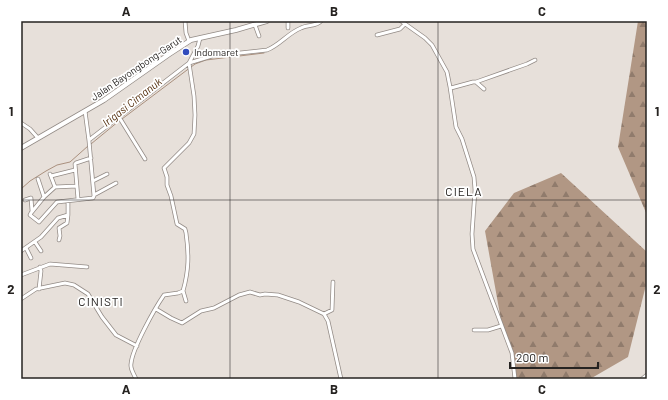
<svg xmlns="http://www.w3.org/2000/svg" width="668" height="400" viewBox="0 0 668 400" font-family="Barlow,sans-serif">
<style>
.forest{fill:url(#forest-firs)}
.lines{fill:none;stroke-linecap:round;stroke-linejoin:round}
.stream{stroke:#aa907e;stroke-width:1}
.minor-casing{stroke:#938b86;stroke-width:4.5}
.major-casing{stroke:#938b86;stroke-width:5.5}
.minor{stroke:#fff;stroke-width:3}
.major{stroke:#fff;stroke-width:4}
.grid{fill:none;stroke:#262321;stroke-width:1;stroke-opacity:0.55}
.poi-dot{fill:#304bbc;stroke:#fff;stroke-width:1.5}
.labels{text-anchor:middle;stroke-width:3.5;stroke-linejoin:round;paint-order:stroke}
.poi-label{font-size:10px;fill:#262321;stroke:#fff;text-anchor:start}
.street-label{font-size:10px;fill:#262321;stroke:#fff}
.water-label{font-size:11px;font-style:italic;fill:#522d0b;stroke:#fff}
.quarter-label{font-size:12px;letter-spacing:1px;fill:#262321;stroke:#fff}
.neatline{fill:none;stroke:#262321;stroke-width:1.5}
.grid-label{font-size:13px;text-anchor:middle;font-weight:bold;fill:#262321}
</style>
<defs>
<pattern id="forest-firs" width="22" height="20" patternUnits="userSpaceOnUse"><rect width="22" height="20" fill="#b19784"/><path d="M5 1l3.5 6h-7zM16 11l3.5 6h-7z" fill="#907b6c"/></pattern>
</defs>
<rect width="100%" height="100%" fill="#e7e0da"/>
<path class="forest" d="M 638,21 L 647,21 L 647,215 L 618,147 Z
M 561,173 L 647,252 L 647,281 L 628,357 L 590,379 L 515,379 L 511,348 L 501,320 L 485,231 L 514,193 Z"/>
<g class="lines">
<path class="stream" d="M 122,119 L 195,64 L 206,60 L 264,53
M 91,144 L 119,121
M 21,189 L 30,181 L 46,171 L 57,165 L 70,162 L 88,146"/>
<g class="minor-casing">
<path id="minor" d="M 185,21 L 186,33 L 189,41
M 401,21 L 425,38 L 432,45 L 447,72 L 450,87 L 456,127 L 462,139 L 474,177 L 475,190 L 472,234 L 473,249 L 512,353 L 515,379
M 255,25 L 259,36
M 288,28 L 288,21
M 377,35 L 400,29 L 405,24
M 476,82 L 527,64 L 535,60
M 451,88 L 473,82 L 476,82 L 484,89
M 119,117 L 145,159
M 21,123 L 30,129 L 38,138
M 89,140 L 189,63 L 212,56 L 267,50 C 280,45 288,33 301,28 C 308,24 316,27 321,21
M 50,174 L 55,187
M 51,176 L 75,170
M 38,179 L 44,197
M 93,181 L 107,174
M 77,186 L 55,187 L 44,197 L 31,213 L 30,215 L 39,222 L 57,202 L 93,198 L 94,196 L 89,141 L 85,111
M 94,195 L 116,183
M 78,199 L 75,164 L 76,163 L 91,158
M 25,200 L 31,198 L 32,211
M 59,240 L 60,236 L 59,228 L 67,223 L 68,215
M 35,242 L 41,251
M 26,248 L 31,258
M 21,251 L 41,237 L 58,218 L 68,215 L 68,201
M 21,275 L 50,264 L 87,267
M 39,289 L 41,271 L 40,267
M 183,291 L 186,301
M 21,299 L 36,289 L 65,283 L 74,285 L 88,294 L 102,317 L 116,335 L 137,346
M 156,309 L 171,318 L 182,323 L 201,311 L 214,308 L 239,295 L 250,292 L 260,295 L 265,294 L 278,295 L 299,302 L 324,314 L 328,321 L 341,379
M 324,314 L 332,310 L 333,282
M 474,330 L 488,330 L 501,326
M 136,379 C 134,374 130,369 131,364 C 132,349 155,308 164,295 L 178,293 L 183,291 C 189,270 189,254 186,233 L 185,229 L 177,224 L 171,196 L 167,185 L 167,177 L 164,168 L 189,143 L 194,134 L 195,115 L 194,96 L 189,63 L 198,46 L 200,38
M 642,379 L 647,375"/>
</g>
<g class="major-casing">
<path id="major" d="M 21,148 L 104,100 L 168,55 L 191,40 L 236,30 L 267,21"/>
</g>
<use href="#minor" class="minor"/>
<use href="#major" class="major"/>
</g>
<path class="grid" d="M 230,21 L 230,379M 438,21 L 438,379M 21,200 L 647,200"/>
<circle class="poi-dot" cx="186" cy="52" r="4"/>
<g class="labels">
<g class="poi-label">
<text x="194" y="56">Indomaret</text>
</g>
<g class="street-label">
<text transform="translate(136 68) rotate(-34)" y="4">Jalan Bayongbong-Garut</text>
</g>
<g class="water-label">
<text transform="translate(132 102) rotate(-38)" y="4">Irigasi Cimanuk</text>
</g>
<g class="quarter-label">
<text x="464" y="196">CIELA</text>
<text x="101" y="306">CINISTI</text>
</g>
</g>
<rect width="668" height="400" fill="none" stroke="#ffffff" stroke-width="44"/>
<path d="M510 362v6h88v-6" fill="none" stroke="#262321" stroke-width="2"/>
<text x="516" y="362" font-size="12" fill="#262321" stroke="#ffffff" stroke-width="3" paint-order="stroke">200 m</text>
<rect x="22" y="22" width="624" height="356" class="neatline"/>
<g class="grid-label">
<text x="126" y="16">A</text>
<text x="334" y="16">B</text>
<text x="542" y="16">C</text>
<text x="11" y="116">1</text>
<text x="657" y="116">1</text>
<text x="11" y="294">2</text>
<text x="657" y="294">2</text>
<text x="126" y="394">A</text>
<text x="334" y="394">B</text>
<text x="542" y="394">C</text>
</g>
</svg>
